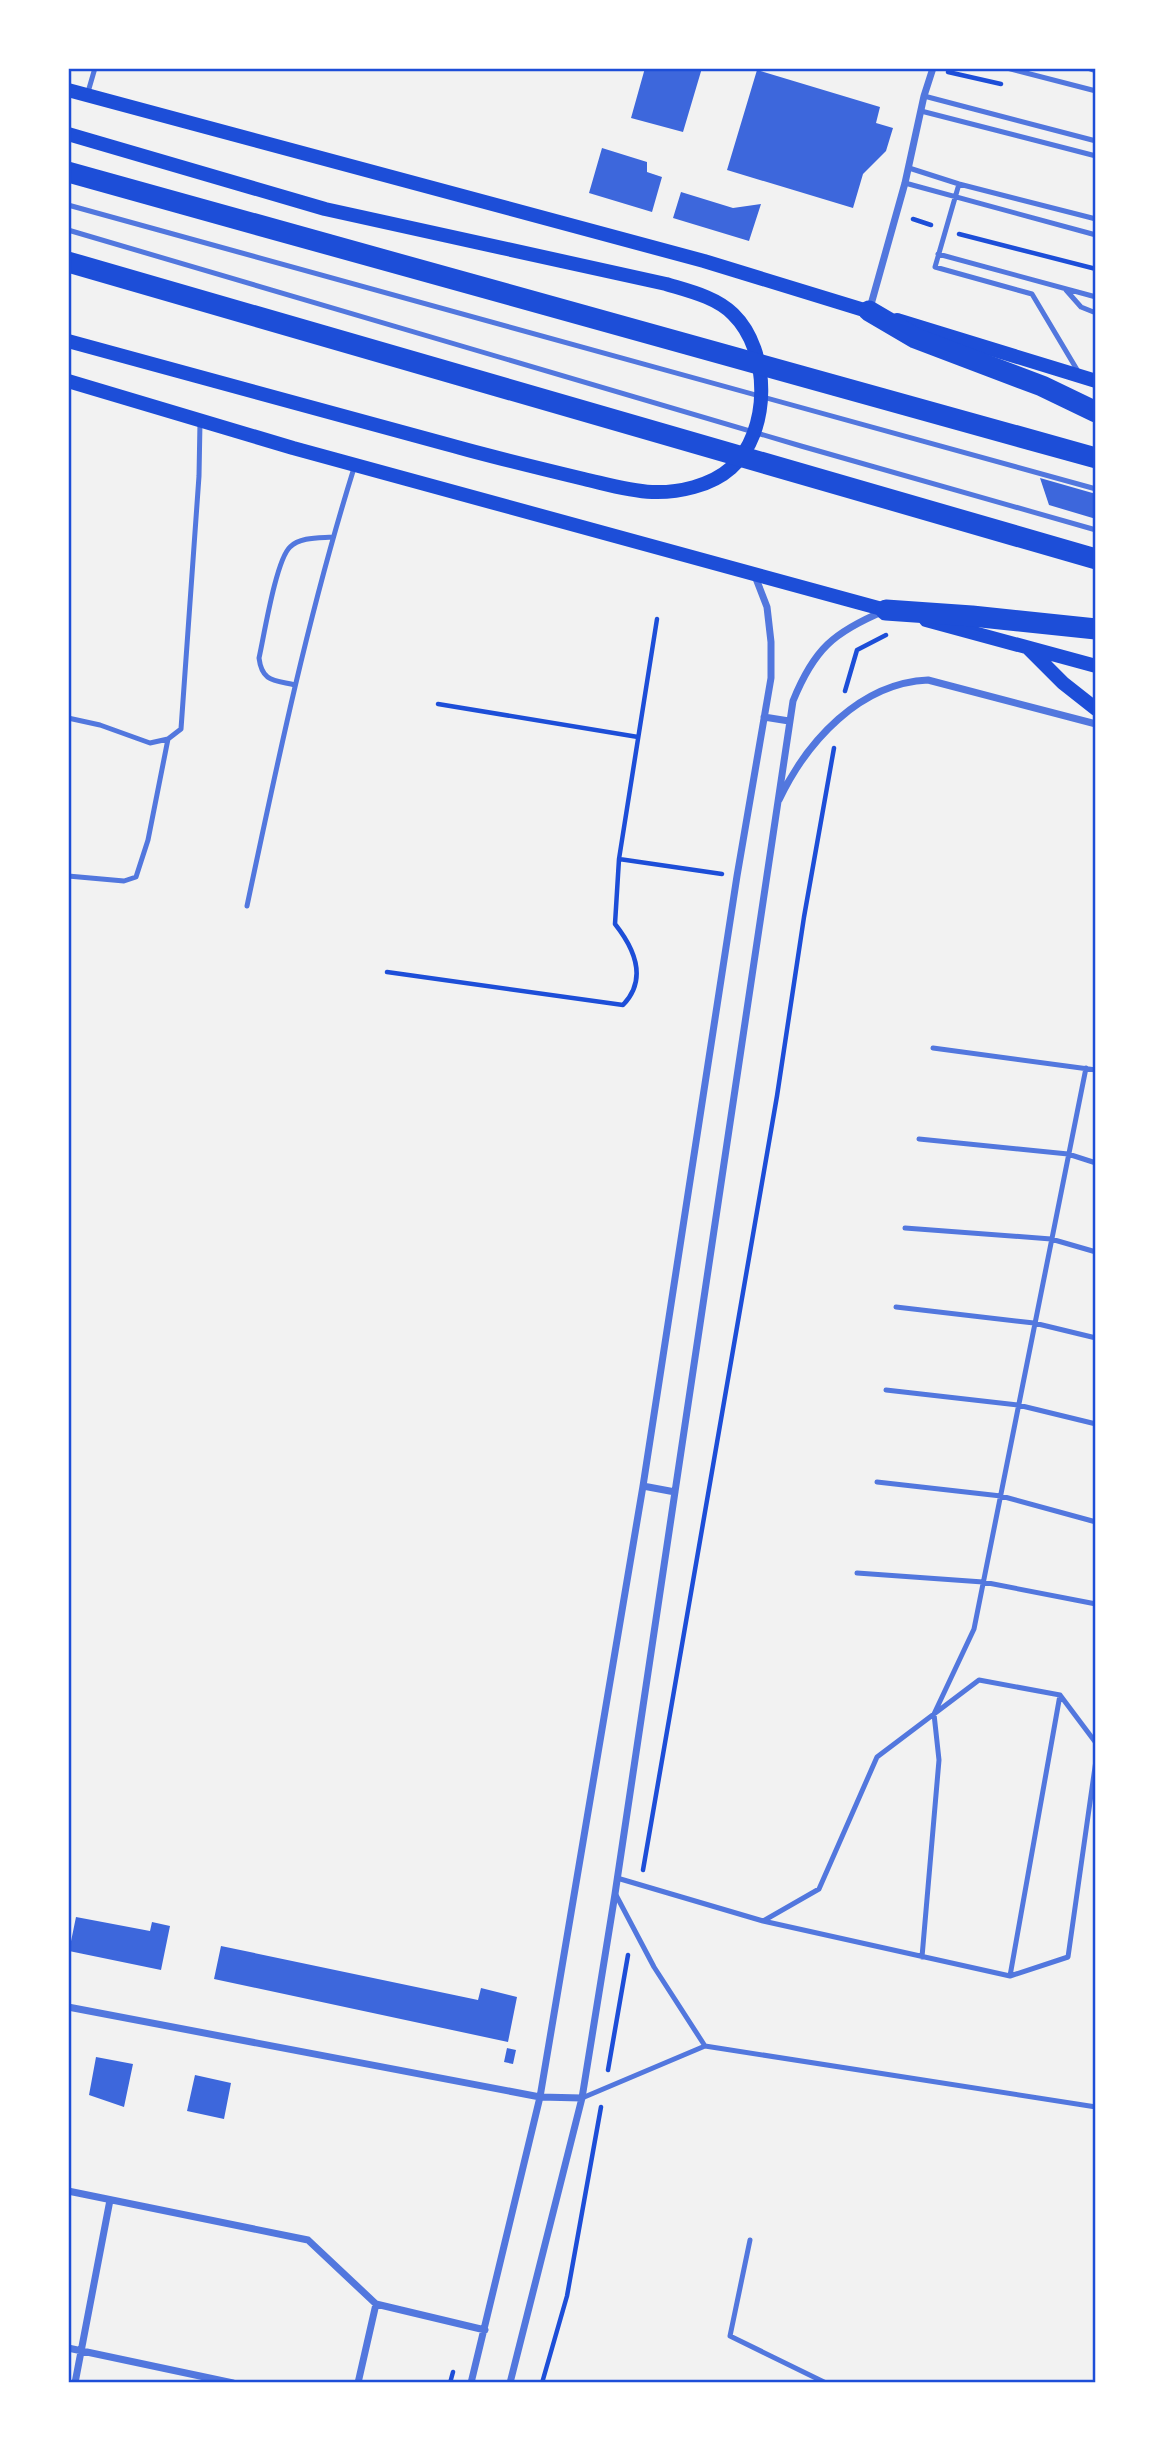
<svg xmlns="http://www.w3.org/2000/svg" width="1164" height="2451" viewBox="0 0 1164 2451" font-family="Helvetica,sans-serif">
<style>
.building{fill:#3d67dc}
.lines{fill:none;stroke-linecap:round;stroke-linejoin:round}
.path{stroke:#1d4ed8;stroke-width:4.5}
.service{stroke:#5277de;stroke-width:5}
.minor{stroke:#5277de;stroke-width:7}
.secondary{stroke:#1d4ed8;stroke-width:14}
.motorway{stroke:#1d4ed8;stroke-width:21}
.neatline{fill:none;stroke:#1d4ed8;stroke-width:2.5}
</style>
<rect width="100%" height="100%" fill="#f2f2f2"/>
<path class="building" d="M 645,68 L 702,68 L 683,132 L 631,118 Z
M 757,70 L 880,107 L 876,123 L 893,128 L 886,151 L 863,174 L 853,208 L 727,170 Z
M 602,148 L 647,162 L 647,172 L 662,177 L 652,212 L 589,193 Z
M 681,192 L 733,208 L 761,204 L 749,241 L 673,218 Z
M 1040,478 L 1096,494 L 1096,519 L 1049,505 Z
M 76,1917 L 150,1931 L 152,1922 L 170,1926 L 161,1970 L 69,1951 Z
M 221,1946 L 478,2000 L 481,1988 L 517,1997 L 508,2042 L 214,1979 Z
M 507,2048 L 516,2050 L 513,2064 L 504,2062 Z
M 96,2057 L 133,2064 L 124,2107 L 89,2095 Z
M 195,2075 L 231,2083 L 224,2119 L 187,2111 Z"/>
<g class="lines">
<path class="path" d="M 948,72 L 1001,84
M 913,219 L 931,225
M 959,234 L 1096,269
M 845,691 L 857,650 L 886,635
M 438,704 L 638,737
M 619,859 L 657,619
M 387,972 L 623,1005 C 648,979 634,948 615,924 L 619,859 L 722,874
M 643,1870 L 777,1096 L 804,917 L 834,748
M 608,2070 L 628,1955
M 450,2383 L 453,2372
M 542,2383 L 567,2296 L 601,2107"/>
<path class="service" d="M 1007,68 L 1096,91
M 1087,68 L 1096,71
M 88,92 L 95,68
M 924,96 L 1096,141
M 921,111 L 1096,156
M 909,168 L 959,184 L 1096,219
M 905,183 L 1096,235
M 959,184 L 935,267 L 1032,294 L 1079,373
M 68,205 L 1096,489
M 68,230 L 801,446 L 1096,530
M 938,254 L 1096,297
M 1066,290 L 1081,307 L 1096,313
M 295,685 C 274,680 262,682 259,658 C 264,636 276,560 290,547 C 300,537 319,538 332,537
M 68,718 L 100,725 L 150,743 L 168,739 L 181,729 L 199,476 L 200,422
M 68,876 L 124,881 L 136,877 L 148,840 L 168,739
M 247,906 C 278,759 309,612 354,468
M 933,1048 L 1096,1070
M 919,1139 L 1068,1154 L 1096,1163
M 905,1228 L 1051,1239 L 1096,1252
M 896,1307 L 1034,1323 L 1096,1338
M 886,1390 L 1018,1405 L 1096,1424
M 877,1482 L 1001,1496 L 1096,1522
M 857,1573 L 983,1582 L 1096,1604
M 617,1878 L 763,1921 L 1010,1976 L 1060,1695
M 616,1895 L 654,1967 L 705,2046
M 763,1921 L 819,1889 L 877,1757 L 979,1680 L 1060,1695 L 1096,1743
M 922,1957 L 939,1760 L 934,1714 L 974,1629 L 1086,1068
M 1010,1976 L 1068,1957 L 1096,1760
M 582,2098 L 705,2046 L 1096,2107
M 750,2240 L 730,2336 L 826,2383"/>
<path class="minor" d="M 870,308 L 905,183 L 924,96 L 933,68
M 764,717 L 789,721
M 779,800 C 807,741 860,683 928,680 L 1096,724
M 643,1486 L 675,1492
M 68,2007 L 540,2097 L 582,2098
M 68,2191 L 308,2240 L 376,2304 L 485,2330
M 68,2348 L 233,2383
M 75,2383 L 110,2200
M 358,2383 L 376,2304
M 471,2383 L 540,2097 L 643,1486 L 737,876 L 771,678 L 771,642 L 767,607 L 755,576
M 510,2383 L 582,2098 L 615,1894 L 793,701 C 814,649 834,632 884,611"/>
<path class="secondary" d="M 68,90 L 704,261 L 877,314
M 68,134 L 325,209 L 666,284 C 689,291 716,297 733,314 C 771,351 771,432 731,468 C 711,486 678,493 652,492 C 629,491 606,484 584,479 C 538,468 492,457 446,444 C 320,410 194,376 68,341
M 897,320 L 1096,381
M 68,381 L 293,448 L 893,612
M 926,620 L 1096,666
M 1028,648 L 1063,683 L 1096,709"/>
<path class="motorway" d="M 68,172 L 1096,458
M 68,262 L 1096,559
M 869,311 L 915,338 L 1042,386 L 1096,412
M 886,610 L 972,616 L 1096,629"/>
</g>
<rect width="1164" height="2451" fill="none" stroke="#ffffff" stroke-width="140"/>
<rect x="70" y="70" width="1024" height="2311" class="neatline"/>
</svg>
